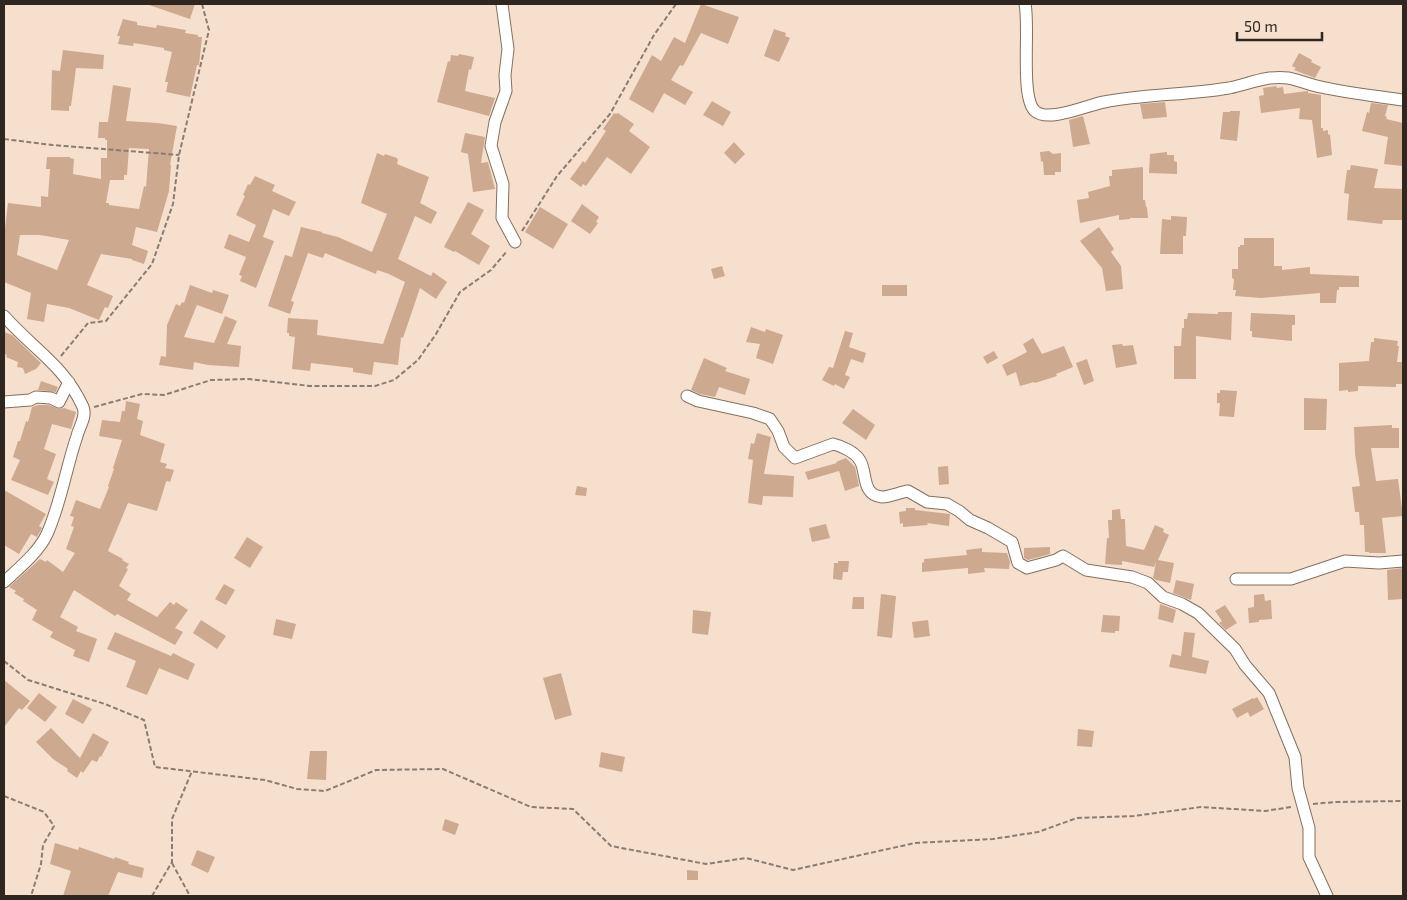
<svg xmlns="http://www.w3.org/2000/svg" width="1407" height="900" viewBox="0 0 1407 900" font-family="'Exo 2',sans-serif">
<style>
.building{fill:#cca98f;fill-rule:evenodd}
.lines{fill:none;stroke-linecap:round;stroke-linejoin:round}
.street-casing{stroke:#846f5f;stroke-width:13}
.path{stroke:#8b7c70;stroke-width:2;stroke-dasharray:5 2.5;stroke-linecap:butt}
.street{stroke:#fff;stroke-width:11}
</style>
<rect width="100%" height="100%" fill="#f7dfce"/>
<path class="building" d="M 149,4 L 195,4 L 190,19 L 149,5 Z
M 701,4 L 739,17 L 728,44 L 701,33 L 683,66 L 680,65 L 671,80 L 693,92 L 685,105 L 664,93 L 653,113 L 629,99 L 652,55 L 661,61 L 674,37 L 685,43 Z
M 123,19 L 137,22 L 137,25 L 156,28 L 157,25 L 186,30 L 185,33 L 198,35 L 198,37 L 202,37 L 199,65 L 197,65 L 190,97 L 166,92 L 168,82 L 165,82 L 172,52 L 164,50 L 164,48 L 134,43 L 133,46 L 118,44 L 120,36 L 117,36 Z
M 774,29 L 786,33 L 785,36 L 790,38 L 779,62 L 764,56 Z
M 63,50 L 104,55 L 103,69 L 76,68 L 71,106 L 69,106 L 69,111 L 51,110 L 52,70 L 60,71 Z
M 1299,53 L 1312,60 L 1311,62 L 1321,67 L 1315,78 L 1294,70 L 1296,68 L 1292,66 Z
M 459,54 L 474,57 L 471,70 L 469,69 L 465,91 L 495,98 L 489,116 L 437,102 L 448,61 L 450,62 L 451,55 L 458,56 Z
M 113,85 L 131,88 L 126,121 L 158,123 L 177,126 L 170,165 L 171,165 L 169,191 L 157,232 L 136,227 L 132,245 L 148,251 L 144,264 L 132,260 L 132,259 L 101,254 L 87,285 L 113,296 L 108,308 L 105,307 L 99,320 L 69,308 L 47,304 L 44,322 L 27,319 L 31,293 L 4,282 L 4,229 L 5,229 L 8,203 L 41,207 L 41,196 L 48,197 L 50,169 L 46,169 L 47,157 L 70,157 L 70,158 L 74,159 L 73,174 L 101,179 L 101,158 L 107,158 L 107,140 L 105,140 L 105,138 L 98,138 L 99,122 L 108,122 ZM 129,148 L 149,149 L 146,187 L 144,186 L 139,209 L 109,205 L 109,203 L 106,203 L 110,180 L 124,180 L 124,175 L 127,175 ZM 20,235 L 40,235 L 69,240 L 57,270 L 17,255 Z
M 1276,86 L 1277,88 L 1283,87 L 1284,94 L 1308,91 L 1308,93 L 1321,95 L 1321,128 L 1323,128 L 1323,131 L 1328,130 L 1328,135 L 1330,134 L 1332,155 L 1317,158 L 1312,120 L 1299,119 L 1300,108 L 1261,113 L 1259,96 L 1264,95 L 1263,88 Z
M 712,101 L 731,112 L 723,126 L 703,115 Z
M 1165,102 L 1167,117 L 1143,119 L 1140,104 Z
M 1371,103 L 1388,105 L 1385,116 L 1387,117 L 1386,119 L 1403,123 L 1403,166 L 1384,164 L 1388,137 L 1362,131 L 1367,112 L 1369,113 Z
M 1230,111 L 1240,111 L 1237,141 L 1220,139 L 1223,112 L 1230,112 Z
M 614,113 L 616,114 L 618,113 L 634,124 L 629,131 L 650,147 L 631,174 L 607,157 L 586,186 L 583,184 L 581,187 L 570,179 L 583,161 L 585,163 L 606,131 L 603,129 Z
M 1083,116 L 1090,144 L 1073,147 L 1069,120 Z
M 465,133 L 485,137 L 481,163 L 488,162 L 495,189 L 473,192 L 468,154 L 461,152 Z
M 734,142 L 745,154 L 735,164 L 724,153 Z
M 1049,151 L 1053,154 L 1061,153 L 1061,172 L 1055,172 L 1055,175 L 1044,175 L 1043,161 L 1041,162 L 1040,152 Z
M 1167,152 L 1167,155 L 1174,155 L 1174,161 L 1177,162 L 1177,174 L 1149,173 L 1150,154 Z
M 377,153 L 384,156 L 385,154 L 397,158 L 398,160 L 397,164 L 429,177 L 420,203 L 437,212 L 431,224 L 415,216 L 398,259 L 431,276 L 433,272 L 447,282 L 436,299 L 420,288 L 403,338 L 401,337 L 398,365 L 374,362 L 372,375 L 353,372 L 353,368 L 311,363 L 310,371 L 292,369 L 295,337 L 289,336 L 289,333 L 287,333 L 288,318 L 318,320 L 317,335 L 383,344 L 405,282 L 389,274 L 377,270 L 376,274 L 325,253 L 323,258 L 308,253 L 291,301 L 294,302 L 290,314 L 268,306 L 285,255 L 292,257 L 301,227 L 322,232 L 322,233 L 338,237 L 372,252 L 387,214 L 361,203 Z
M 1351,165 L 1378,169 L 1374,188 L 1403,189 L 1403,220 L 1383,220 L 1382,224 L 1347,220 L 1349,194 L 1344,193 L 1347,170 L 1350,170 Z
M 1143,167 L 1143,200 L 1145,200 L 1146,207 L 1147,207 L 1148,218 L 1130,218 L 1130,219 L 1119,220 L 1119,215 L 1080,223 L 1077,200 L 1089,198 L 1088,192 L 1110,186 L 1109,176 L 1112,176 L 1112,170 Z
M 255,176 L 275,185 L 272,191 L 296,202 L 289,216 L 273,209 L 263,237 L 274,241 L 256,288 L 240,281 L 242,276 L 239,275 L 246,257 L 224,248 L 229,234 L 249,242 L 256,225 L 236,215 L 245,196 L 243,195 L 248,184 L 250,185 Z
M 468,202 L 484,210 L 471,234 L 490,246 L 479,265 L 455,251 L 454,252 L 444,247 Z
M 582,204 L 599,217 L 596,222 L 598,223 L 590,234 L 571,221 Z
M 540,207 L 568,224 L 553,249 L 525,232 Z
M 1171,216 L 1187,217 L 1186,236 L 1183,236 L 1183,254 L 1160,254 L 1162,219 L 1171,220 Z
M 1099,227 L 1114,249 L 1111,252 L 1121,266 L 1123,289 L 1106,291 L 1102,268 L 1080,241 Z
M 1244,238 L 1274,238 L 1274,266 L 1282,266 L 1282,270 L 1310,267 L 1310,274 L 1359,276 L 1359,287 L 1339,287 L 1339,290 L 1337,290 L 1336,303 L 1320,303 L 1320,293 L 1261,298 L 1235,296 L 1236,290 L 1233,290 L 1234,279 L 1232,278 L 1232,269 L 1238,269 L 1238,247 L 1240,247 L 1240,245 L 1244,245 Z
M 722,266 L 725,276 L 714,279 L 711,269 Z
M 190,285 L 212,293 L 213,290 L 229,295 L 222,314 L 197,305 L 184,337 L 214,343 L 225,316 L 237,321 L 227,344 L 241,346 L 239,367 L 208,365 L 194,362 L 193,370 L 159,365 L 161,356 L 166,357 L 167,325 L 176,304 L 180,306 L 182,302 L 184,303 Z
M 882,285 L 907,285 L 907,296 L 882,296 Z
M 1218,312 L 1232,312 L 1231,340 L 1196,336 L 1196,379 L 1174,379 L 1174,346 L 1181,346 L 1182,328 L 1184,328 L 1184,319 L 1187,319 L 1188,313 L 1218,314 Z
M 1251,313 L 1295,315 L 1295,325 L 1292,325 L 1292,341 L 1252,337 L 1252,331 L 1250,331 Z
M 751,327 L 765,332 L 766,329 L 783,335 L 773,364 L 756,358 L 760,344 L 746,342 Z
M 845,331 L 853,333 L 849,347 L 866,353 L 863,363 L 851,359 L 845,375 L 850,377 L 844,389 L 835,384 L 834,386 L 822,380 L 829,367 L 833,368 Z
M 4,332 L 12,335 L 41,363 L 36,369 L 25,374 L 23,368 L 17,367 L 18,362 L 6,357 L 7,355 L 4,354 Z
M 1033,338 L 1042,354 L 1064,346 L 1073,367 L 1056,374 L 1057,376 L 1035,383 L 1034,382 L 1020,386 L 1016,372 L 1007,376 L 1002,365 L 1027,352 L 1023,344 Z
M 1374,338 L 1398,341 L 1397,346 L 1399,346 L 1397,362 L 1403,362 L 1403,384 L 1396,384 L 1396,387 L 1358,386 L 1358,391 L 1348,392 L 1348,390 L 1339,391 L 1339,363 L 1369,361 L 1371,342 L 1374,342 Z
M 1122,344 L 1123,346 L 1133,345 L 1137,364 L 1116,368 L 1112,345 Z
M 994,351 L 998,358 L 987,364 L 983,357 Z
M 704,358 L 727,368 L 725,371 L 750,379 L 745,395 L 719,387 L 715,397 L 700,394 L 691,390 Z
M 1087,359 L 1094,381 L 1084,385 L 1076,363 Z
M 41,381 L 58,387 L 56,392 L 38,390 Z
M 1220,390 L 1237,391 L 1234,417 L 1219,416 L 1220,403 L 1217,403 L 1217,393 L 1220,393 Z
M 1304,398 L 1327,399 L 1326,430 L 1304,430 Z
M 126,401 L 140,404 L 137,419 L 143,421 L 140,435 L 165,444 L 160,462 L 167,464 L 165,468 L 174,470 L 170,482 L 167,481 L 166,482 L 157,511 L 128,503 L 108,551 L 123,559 L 122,560 L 129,564 L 126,568 L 128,569 L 119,586 L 131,594 L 127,600 L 157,617 L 170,602 L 174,605 L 176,602 L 188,610 L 175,628 L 183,632 L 175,645 L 117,614 L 115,616 L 74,590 L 60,617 L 78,627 L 76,631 L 97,639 L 89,662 L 73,656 L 75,650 L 50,637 L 53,632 L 32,620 L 37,610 L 23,601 L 24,599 L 14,593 L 16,591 L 9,587 L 40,559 L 46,562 L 47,560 L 63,572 L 75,553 L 66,549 L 74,527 L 71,526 L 74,517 L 70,516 L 76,500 L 100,509 L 109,487 L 108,486 L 114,469 L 113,468 L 122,440 L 99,436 L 102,420 L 120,422 L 122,411 L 125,411 Z
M 38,405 L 49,405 L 59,409 L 64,408 L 76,412 L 71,429 L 52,424 L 44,449 L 56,454 L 47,479 L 54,482 L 48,495 L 11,480 L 20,460 L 13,457 L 18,441 L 20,441 L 26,421 L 28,422 L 32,407 Z
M 853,409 L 875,425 L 866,440 L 842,423 Z
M 1392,425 L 1392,428 L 1399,428 L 1399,448 L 1371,448 L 1376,481 L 1398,479 L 1403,516 L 1382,518 L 1386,553 L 1369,553 L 1369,552 L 1365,552 L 1364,525 L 1360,525 L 1359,512 L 1355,512 L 1352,487 L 1360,486 L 1355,454 L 1354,427 Z
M 757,433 L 771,437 L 764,474 L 794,476 L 793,497 L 763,496 L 762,505 L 748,503 L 753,460 L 748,459 L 751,443 L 754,444 Z
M 846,458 L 855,467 L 859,486 L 845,491 L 839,471 L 808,480 L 805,472 L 837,463 L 836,462 Z
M 948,466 L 949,484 L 939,485 L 938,467 Z
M 577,486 L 587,488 L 586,496 L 575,495 Z
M 4,490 L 46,514 L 39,526 L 42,528 L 37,537 L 31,534 L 19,554 L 4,545 Z
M 906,508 L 915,508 L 915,510 L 950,514 L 949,526 L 927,523 L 928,525 L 903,527 L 903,523 L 900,524 L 899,512 L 906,511 Z
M 1120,509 L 1121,519 L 1125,519 L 1126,546 L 1144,550 L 1155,525 L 1164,529 L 1163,532 L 1169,535 L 1158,560 L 1174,563 L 1170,583 L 1156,580 L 1153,578 L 1156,562 L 1154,567 L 1122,561 L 1122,565 L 1105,564 L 1107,538 L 1109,538 L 1108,520 L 1112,520 L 1112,510 Z
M 826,524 L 830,538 L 812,542 L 809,528 Z
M 247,537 L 263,547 L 250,568 L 234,558 Z
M 1050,547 L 1050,554 L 1028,560 L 1024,558 L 1024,548 Z
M 982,548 L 982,552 L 1007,553 L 1010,562 L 1009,569 L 984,568 L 985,572 L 968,574 L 968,568 L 922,572 L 922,563 L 924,562 L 924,559 L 967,555 L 966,550 Z
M 838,561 L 849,561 L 848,572 L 843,572 L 842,580 L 833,579 L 834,563 L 838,563 Z
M 1403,568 L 1403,599 L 1388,600 L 1387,570 Z
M 1176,580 L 1194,584 L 1191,600 L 1173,593 Z
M 224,584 L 235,590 L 226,605 L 215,599 Z
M 881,594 L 896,596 L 892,638 L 877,636 Z
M 1264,594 L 1265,601 L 1271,600 L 1272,619 L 1259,620 L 1259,622 L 1249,623 L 1248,608 L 1254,607 L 1254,595 Z
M 853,597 L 864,597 L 864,609 L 852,609 Z
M 1160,604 L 1176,610 L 1173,623 L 1158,619 Z
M 1225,605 L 1237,623 L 1226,630 L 1219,623 L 1222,621 L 1215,611 Z
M 693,610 L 711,612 L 708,635 L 692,633 Z
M 1103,615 L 1120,616 L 1119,631 L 1115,631 L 1115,633 L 1101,632 Z
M 276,619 L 296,624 L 292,639 L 273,635 Z
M 201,620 L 226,636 L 217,649 L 193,633 Z
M 928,620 L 930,636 L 914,638 L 912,622 Z
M 115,632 L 171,656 L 173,653 L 195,664 L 188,680 L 159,668 L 147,695 L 126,687 L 136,661 L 107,649 Z
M 1184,632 L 1195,633 L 1192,657 L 1209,661 L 1206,674 L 1169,667 L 1172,654 L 1181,656 Z
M 561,673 L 572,715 L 555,720 L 543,678 Z
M 4,680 L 30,701 L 22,710 L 19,708 L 4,727 Z
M 39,693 L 57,707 L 45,722 L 27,708 Z
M 1257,697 L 1264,709 L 1250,717 L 1248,712 L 1237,718 L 1232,709 L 1253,698 L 1254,699 Z
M 73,699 L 92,709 L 83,724 L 65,714 Z
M 51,728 L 80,758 L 93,733 L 109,742 L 101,757 L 100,756 L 97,762 L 92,760 L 83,773 L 81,771 L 77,778 L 67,771 L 68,769 L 53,759 L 36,742 Z
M 1078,729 L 1094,731 L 1092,747 L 1077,746 Z
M 310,751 L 327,751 L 326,780 L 307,779 Z
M 601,752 L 625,757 L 622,772 L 599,767 Z
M 445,819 L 459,824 L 455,835 L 442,830 Z
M 55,843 L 78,850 L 79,847 L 114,859 L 115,857 L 129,862 L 128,864 L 144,868 L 142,878 L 118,872 L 108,896 L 63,896 L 71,871 L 50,864 Z
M 197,850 L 215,857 L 208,873 L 191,865 Z
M 687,870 L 698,871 L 698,880 L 687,880 Z"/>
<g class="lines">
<g class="street-casing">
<path id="street" d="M 502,4 L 508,49 L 505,75 L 506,91 L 495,122 L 491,146 L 503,184 L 502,218 L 515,242
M 1025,4 C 1030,27 1020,98 1035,111 C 1048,123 1088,105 1104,102 C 1145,94 1188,95 1229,88 C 1249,84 1267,75 1288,78 C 1299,80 1310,85 1321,87 C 1348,93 1376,96 1403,100
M 4,316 C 33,349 64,365 83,407 C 87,417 79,427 77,436 C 66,468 61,503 47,534 C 39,552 18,569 4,582
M 687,396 L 698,401 L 753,413 L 770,419 L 778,431 L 784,447 L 795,458 L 833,444 C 842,446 854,452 859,459 C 868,470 860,495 882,497 C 889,497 901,492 908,491 L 927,502 L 947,504 L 959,511 L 970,520 L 988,528 L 1012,542 L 1018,563 L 1027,568 L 1056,560 L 1063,556 L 1086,570 L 1132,577 L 1148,583 L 1163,597 L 1182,604 L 1198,613 L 1235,649 L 1245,665 L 1269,693 L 1295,757 L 1298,788 L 1309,828 L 1309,857 L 1327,896
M 4,402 L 30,400 L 36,397 L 51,398 L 59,402 L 69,382
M 1236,579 L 1291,579 L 1345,561 L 1379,563 L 1403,561"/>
</g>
<path class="path" d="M 4,139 L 52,145 L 179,155
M 522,231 L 557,176 L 610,114 L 654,35 L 676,4
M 61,356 L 88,323 L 106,321 L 152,264 L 173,204 L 179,155 L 209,30 L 202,4
M 94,407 L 142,394 L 164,395 L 211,380 L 249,379 L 310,386 L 375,386 L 394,380 L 418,360 L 436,334 L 460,292 L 491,270 L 507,251
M 4,661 L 28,680 L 105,704 L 144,720 L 155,767 L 265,780 L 297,789 L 325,791 L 376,770 L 443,769 L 531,807 L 573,809 L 611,846 L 706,864 L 746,858 L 793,870 L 915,843 L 993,839 L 1038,832 L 1077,818 L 1134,816 L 1201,807 L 1265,811 L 1291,807
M 4,796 L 44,812 L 54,826 L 43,845 L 41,864 L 31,896
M 1313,804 L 1335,802 L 1403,801
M 172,863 L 190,896
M 152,896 L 172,862 L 172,819 L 192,771"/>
<use href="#street" class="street"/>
</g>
<rect width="1407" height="900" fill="none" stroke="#2f2620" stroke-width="10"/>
<path d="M1237 32v8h85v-8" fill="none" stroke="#2f2620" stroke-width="2.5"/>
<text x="1244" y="32" font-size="15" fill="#2f2620" stroke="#f7dfce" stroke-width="4" paint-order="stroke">50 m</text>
</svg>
